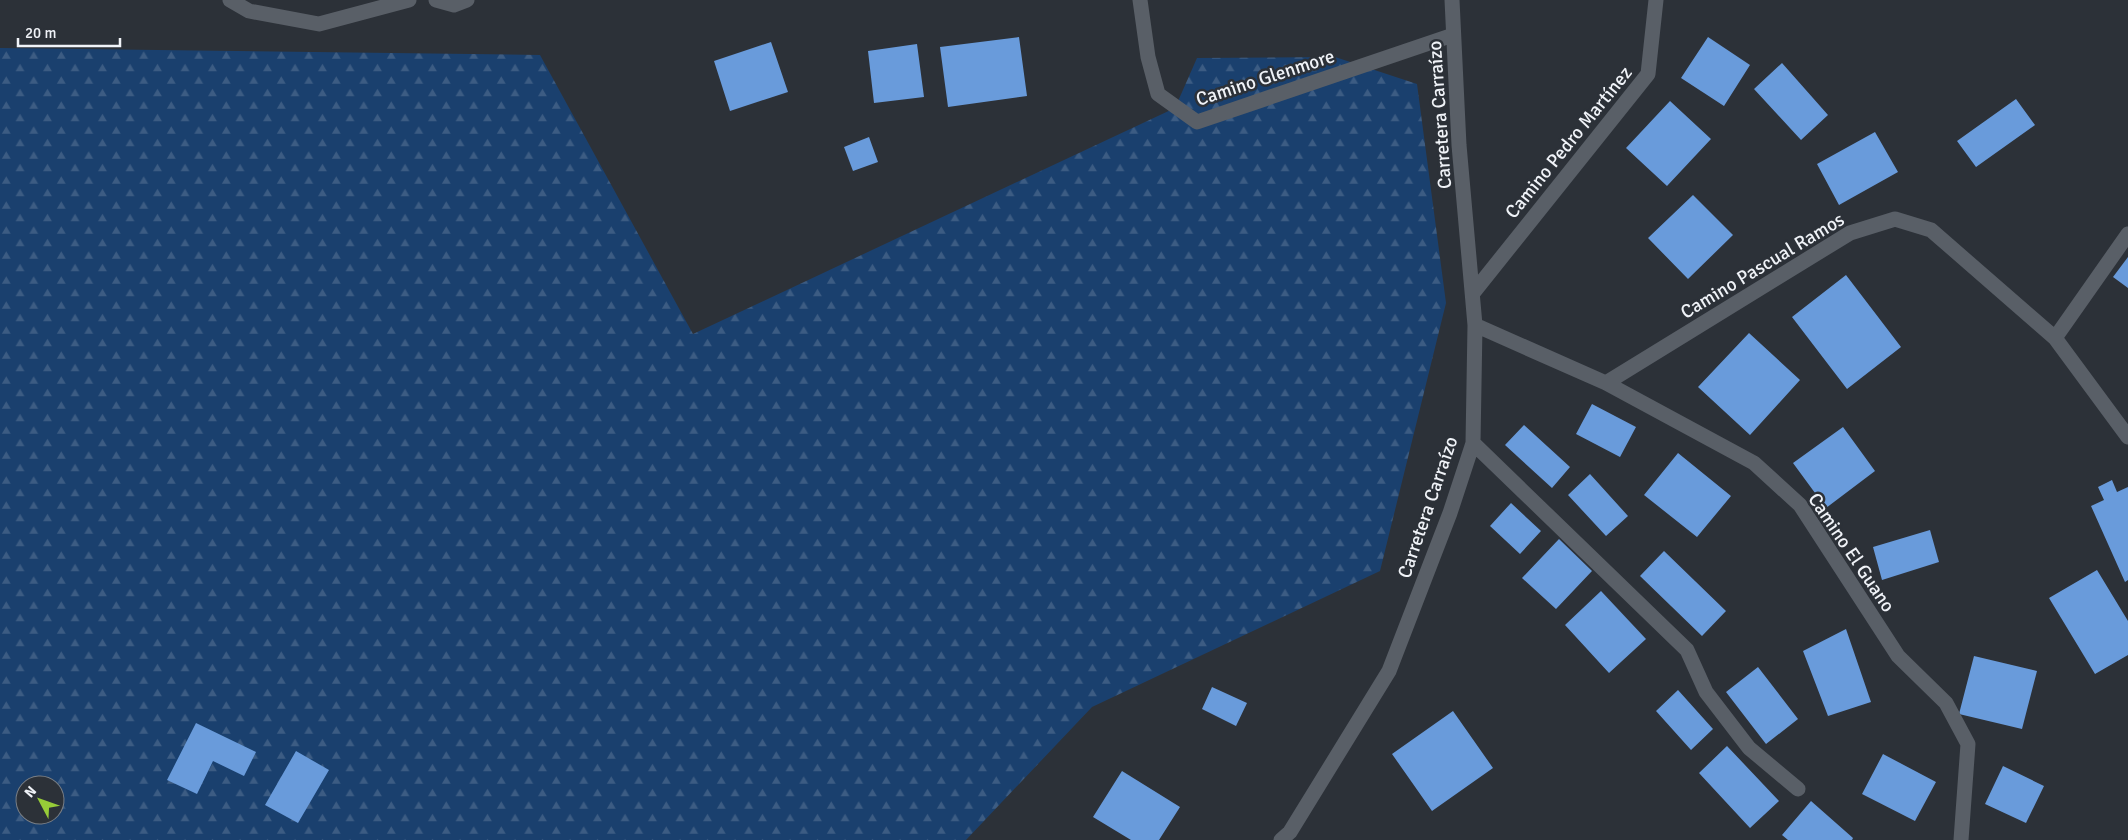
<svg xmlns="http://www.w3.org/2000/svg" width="2128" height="840" viewBox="0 0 2128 840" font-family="Signika,sans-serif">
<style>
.forest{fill:url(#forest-firs);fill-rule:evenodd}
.building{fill:#699bdb}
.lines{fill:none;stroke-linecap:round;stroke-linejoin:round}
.minor{stroke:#595f67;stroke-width:15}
.labels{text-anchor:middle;stroke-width:5;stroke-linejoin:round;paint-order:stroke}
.street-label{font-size:19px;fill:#f0f3f8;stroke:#2c3138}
</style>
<defs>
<pattern id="forest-firs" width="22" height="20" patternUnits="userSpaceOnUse" patternTransform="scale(1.25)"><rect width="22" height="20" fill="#1a406e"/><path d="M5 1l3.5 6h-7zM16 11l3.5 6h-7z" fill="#3c5c83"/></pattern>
</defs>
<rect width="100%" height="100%" fill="#2c3138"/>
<path class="forest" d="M 0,48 L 540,55 L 693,334 L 1175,108 L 1197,58 L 1335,57 L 1417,84 L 1446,303 L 1380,571 L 1092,707 L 966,840 L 0,840 ZM 25,785 L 55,785 L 55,815 L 25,815 Z"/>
<path class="building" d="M 1019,37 L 1027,96 L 948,107 L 940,47 Z
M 1708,37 L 1750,65 L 1724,106 L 1681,78 Z
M 771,42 L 788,92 L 730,111 L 714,61 Z
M 917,44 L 924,97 L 874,103 L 868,51 Z
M 1782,63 L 1828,115 L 1801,140 L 1754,89 Z
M 2016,99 L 2035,125 L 1976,167 L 1957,141 Z
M 1670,101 L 1711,139 L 1667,186 L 1626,148 Z
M 1875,132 L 1898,172 L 1839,205 L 1817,164 Z
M 869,137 L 878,162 L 853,171 L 844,147 Z
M 1693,195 L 1733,235 L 1688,279 L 1648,238 Z
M 2128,257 L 2128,288 L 2113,277 Z
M 1846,275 L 1901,347 L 1847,389 L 1792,317 Z
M 1749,333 L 1800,380 L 1750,435 L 1698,387 Z
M 1592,404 L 1636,427 L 1620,457 L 1576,434 Z
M 1524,425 L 1570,467 L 1552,488 L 1505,445 Z
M 1843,427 L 1875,471 L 1826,508 L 1793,463 Z
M 1678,453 L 1731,496 L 1697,537 L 1644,495 Z
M 1590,474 L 1628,516 L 1606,536 L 1568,495 Z
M 2112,480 L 2117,492 L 2128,487 L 2128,580 L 2125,582 L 2091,506 L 2104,500 L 2098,487 Z
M 1511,503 L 1541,531 L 1520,554 L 1490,526 Z
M 1930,530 L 1939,562 L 1882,580 L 1873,547 Z
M 1559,539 L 1592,571 L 1556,609 L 1522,578 Z
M 1664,551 L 1726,611 L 1702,636 L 1640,576 Z
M 2097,570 L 2128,621 L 2128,655 L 2095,674 L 2049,598 Z
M 1601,591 L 1646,639 L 1609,673 L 1565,625 Z
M 1846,629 L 1871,702 L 1828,716 L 1803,651 Z
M 1974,656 L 2037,671 L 2022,729 L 1959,714 Z
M 1758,667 L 1798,719 L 1766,744 L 1726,692 Z
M 1212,687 L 1247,703 L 1236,726 L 1202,709 Z
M 1678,690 L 1713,729 L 1691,750 L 1656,711 Z
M 1453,711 L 1493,768 L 1432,811 L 1392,754 Z
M 196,723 L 256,752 L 244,776 L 213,761 L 197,794 L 167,780 Z
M 1727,746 L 1779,801 L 1750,828 L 1699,773 Z
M 296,751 L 329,770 L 298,823 L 265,805 Z
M 1883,754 L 1936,782 L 1915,821 L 1862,794 Z
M 2003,766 L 2044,786 L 2026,823 L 1985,804 Z
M 1122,771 L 1180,807 L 1159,840 L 1131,840 L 1093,817 Z
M 1811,801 L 1853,838 L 1852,840 L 1788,840 L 1782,835 Z"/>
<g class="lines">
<path class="minor" d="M 230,0 L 249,11 L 319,24 L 409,0
M 436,0 L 454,5 L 467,0
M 1140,0 L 1148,57 L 1158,94 L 1197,122 L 1453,35
M 1473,293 L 1648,74 L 1656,0
M 1475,325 L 1606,383 L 1754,463 L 1800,505 L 1898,656 L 1946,703 L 1968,744 L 1961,840
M 2055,338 L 2128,234
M 1606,383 L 1850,233 L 1895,219 L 1931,230 L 2055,338 L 2128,437
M 1473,443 L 1687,650 L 1706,692 L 1749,748 L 1798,789
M 1281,840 L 1290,832 L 1389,671 L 1450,513 L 1473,443 L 1475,325 L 1459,145 L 1452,0"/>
</g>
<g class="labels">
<g class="street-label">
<text transform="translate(1265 77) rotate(-18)" y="7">Camino Glenmore</text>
<text transform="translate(1439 115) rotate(-94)" y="7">Carretera Carraízo</text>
<text transform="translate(1568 142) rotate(-51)" y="7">Camino Pedro Martínez</text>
<text transform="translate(1762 265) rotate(-31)" y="7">Camino Pascual Ramos</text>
<text transform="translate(1427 507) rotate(-71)" y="7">Carretera Carraízo</text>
<text transform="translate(1852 552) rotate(56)" y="7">Camino El Guano</text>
</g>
</g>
<g transform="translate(40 800) rotate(311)"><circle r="24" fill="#2c3138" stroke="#7a7f85"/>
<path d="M0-4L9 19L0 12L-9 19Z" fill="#97cc38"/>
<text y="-8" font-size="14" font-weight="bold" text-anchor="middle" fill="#f0f3f8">N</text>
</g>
<path d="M18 38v8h102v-8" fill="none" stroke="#f0f3f8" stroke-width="2.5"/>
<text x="25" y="38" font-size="15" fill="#f0f3f8" stroke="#2c3138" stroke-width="4" paint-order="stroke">20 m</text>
</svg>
